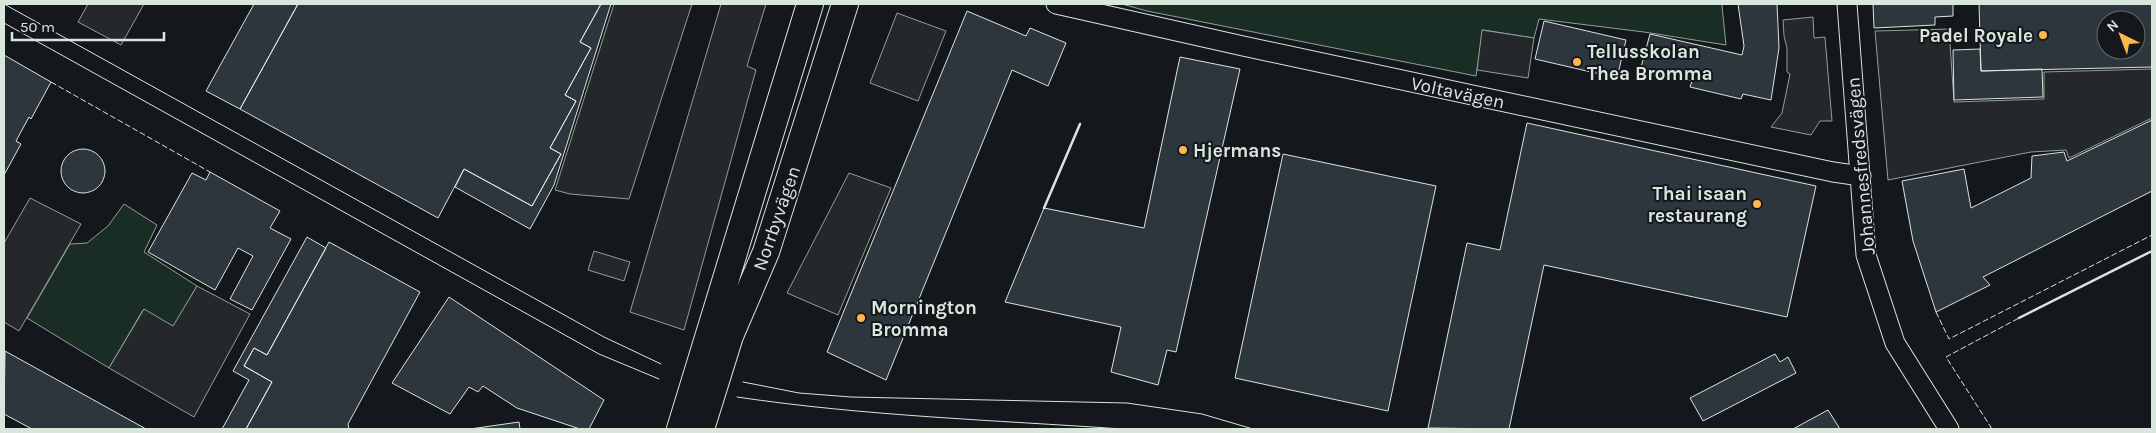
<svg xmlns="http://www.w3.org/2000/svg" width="2156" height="433" viewBox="0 0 2156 433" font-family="Karla,sans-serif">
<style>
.green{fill:#1a2d24;stroke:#939e99}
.parking{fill:#24282b;stroke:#939e99}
.building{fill:#2c363c;stroke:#d8e6dc;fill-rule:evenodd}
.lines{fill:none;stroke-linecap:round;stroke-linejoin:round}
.minor-casing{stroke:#d8e6dc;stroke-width:21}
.secondary-casing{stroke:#d8e6dc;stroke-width:28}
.minor{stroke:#14181c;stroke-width:19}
.secondary{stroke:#14181c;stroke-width:26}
.tram{stroke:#d8e6dc;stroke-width:1}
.fence{stroke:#d8e6dc;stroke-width:1;stroke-dasharray:6 2.5;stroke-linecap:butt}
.wall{stroke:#d8e6dc;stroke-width:2.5}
.poi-dot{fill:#ffb74d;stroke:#14181c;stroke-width:2}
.labels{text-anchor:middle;stroke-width:4;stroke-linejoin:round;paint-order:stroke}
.poi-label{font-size:19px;font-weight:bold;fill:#d8e6dc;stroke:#14181c;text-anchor:start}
.street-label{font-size:19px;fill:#d8e6dc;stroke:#14181c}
</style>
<rect width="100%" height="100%" fill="#14181c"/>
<path class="green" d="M 1122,4 L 1724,4 L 1722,6 L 1726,45 L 1644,32 L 1539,19 L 1534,38 L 1483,30 L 1476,76 L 1147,11 Z
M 124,204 L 157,225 L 144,252 L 197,286 L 173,327 L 143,310 L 109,368 L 27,318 L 70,244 L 87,243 L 108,226 Z"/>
<path class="parking" d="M 88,4 L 144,4 L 121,45 L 78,22 Z
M 614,4 L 692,4 L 629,199 L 570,194 L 555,190 Z
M 721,4 L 766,4 L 747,66 L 756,70 L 684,330 L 630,312 Z
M 897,13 L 946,31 L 918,101 L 870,83 Z
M 1813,17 L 1814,38 L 1825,37 L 1832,121 L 1820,121 L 1811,135 L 1771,127 L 1782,113 L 1790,74 L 1787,72 L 1787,48 L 1784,36 L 1783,20 Z
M 1949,29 L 1954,102 L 2044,99 L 2044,72 L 2152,69 L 2152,118 L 2069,158 L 2066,150 L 2031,152 L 1888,180 L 1875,31 Z
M 1482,30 L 1534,38 L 1528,78 L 1477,70 Z
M 849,173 L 891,188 L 838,315 L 787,293 Z
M 30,198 L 81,224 L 19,331 L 4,322 L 4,243 Z
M 594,251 L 630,262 L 624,281 L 588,270 Z
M 197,286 L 250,314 L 194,417 L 109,368 L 144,309 L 173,326 Z"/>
<path class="building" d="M 254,4 L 298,4 L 240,109 L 206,91 Z
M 298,4 L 601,4 L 580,42 L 591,48 L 565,95 L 576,101 L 550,148 L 561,154 L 532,206 L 464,169 L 438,218 L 240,109 Z
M 601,4 L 611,4 L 554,185 L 530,229 L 455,187 L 464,169 L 532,206 L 561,154 L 550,148 L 576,101 L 565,95 L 591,48 L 580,42 Z
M 1738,4 L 1777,4 L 1779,48 L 1771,100 L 1743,94 L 1741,99 L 1690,87 L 1692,81 L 1640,71 L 1650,34 L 1742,55 L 1744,46 Z
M 1873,4 L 1953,4 L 1953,16 L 1935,17 L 1935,25 L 1874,28 Z
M 1979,4 L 2152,4 L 2152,67 L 1981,71 ZM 2106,20 L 2136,20 L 2136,50 L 2106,50 Z
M 967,11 L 1026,36 L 1030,28 L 1066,43 L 1048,86 L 1012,70 L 886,380 L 827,352 Z
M 1544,21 L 1626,40 L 1617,78 L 1535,59 Z
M 1980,49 L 1981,71 L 2042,69 L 2043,97 L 1954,100 L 1953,50 Z
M 4,55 L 51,82 L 31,119 L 29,117 L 16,141 L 21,144 L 4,175 Z
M 1180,57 L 1240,69 L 1176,352 L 1167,350 L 1158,385 L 1111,372 L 1121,327 L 1005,302 L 1044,208 L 1144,228 Z
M 2152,120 L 2152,191 L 1983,277 L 1990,285 L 1936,312 L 1913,241 L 1902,181 L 1964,169 L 1971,208 L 2031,178 L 2032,156 L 2064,152 L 2067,161 Z
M 1527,123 L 1816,186 L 1787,317 L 1544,265 L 1509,429 L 1428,428 L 1467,243 L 1500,250 Z
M61 171a22 22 0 1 1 44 0a22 22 0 1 1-44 0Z
M 1283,154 L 1436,186 L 1388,411 L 1235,378 Z
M 210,172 L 280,211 L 270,228 L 291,239 L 252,310 L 230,299 L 253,256 L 238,248 L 215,290 L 148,252 L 192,173 L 206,180 Z
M 307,237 L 326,248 L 267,355 L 254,348 L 244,366 L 272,382 L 246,429 L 222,429 L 249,380 L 233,371 Z
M 329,242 L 420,292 L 348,424 L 349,429 L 246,429 L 272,382 L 244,366 L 254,348 L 267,355 Z
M 449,297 L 604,400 L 589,429 L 580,429 L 517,408 L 483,386 L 478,392 L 469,387 L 450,414 L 392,383 Z
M 5,351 L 146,429 L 32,429 L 4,414 Z
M 1775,354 L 1780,362 L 1788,357 L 1796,373 L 1703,421 L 1690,398 Z
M 1828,410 L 1840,429 L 1793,429 Z
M 519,422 L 520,429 L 470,429 Z"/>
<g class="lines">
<g class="minor-casing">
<path id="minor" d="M 1056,4 L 1243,46 L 1833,172 L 1861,176
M 1847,4 L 1866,255 L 1895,343 L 1949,429"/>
</g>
<g class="secondary-casing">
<path id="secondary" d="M 680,429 L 810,4
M 701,429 L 730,336 L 766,252 L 845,4"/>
</g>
<use href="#minor" class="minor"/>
<use href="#secondary" class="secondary"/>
<path class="tram" d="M 4,4 L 604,337 L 661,364
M 4,23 L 599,354 L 659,379
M 743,382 L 799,393 L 851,397 L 1127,403 L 1202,414 L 1253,429
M 737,397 C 865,416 993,420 1122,429"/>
<path class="fence" d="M 51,82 L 210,172
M 1936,312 L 1949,339 L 2152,235
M 1992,429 L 1946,357 L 2019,318"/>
<path class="wall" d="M 1044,208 L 1080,124
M 2019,318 L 2152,251"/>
</g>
<g class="poi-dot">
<circle cx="2043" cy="35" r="5"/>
<circle cx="1577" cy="62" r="5"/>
<circle cx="1183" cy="150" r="5"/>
<circle cx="1757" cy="204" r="5"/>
<circle cx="861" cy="318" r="5"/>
</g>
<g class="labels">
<g class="poi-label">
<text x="2033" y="42" text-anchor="end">Padel Royale</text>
<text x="1587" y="58">Tellusskolan<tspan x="1587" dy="22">Thea Bromma</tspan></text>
<text x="1193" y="157">Hjermans</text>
<text x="1747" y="200" text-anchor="end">Thai isaan<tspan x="1747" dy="22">restaurang</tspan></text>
<text x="871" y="314">Mornington<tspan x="871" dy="22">Bromma</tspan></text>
</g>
<g class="street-label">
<text transform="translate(1458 92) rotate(12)" y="7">Voltavägen</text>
<text transform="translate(1860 166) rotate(-95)" y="7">Johannesfredsvägen</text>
<text transform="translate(776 218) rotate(-71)" y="7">Norrbyvägen</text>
</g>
</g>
<rect width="2156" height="433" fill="none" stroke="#d8e6dc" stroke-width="10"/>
<g transform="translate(2121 35) rotate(318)"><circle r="24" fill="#14181c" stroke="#626a69"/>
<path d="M0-4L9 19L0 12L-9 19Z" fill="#ffb74d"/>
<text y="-8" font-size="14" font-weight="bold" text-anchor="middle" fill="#d8e6dc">N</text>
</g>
<path d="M12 32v8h152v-8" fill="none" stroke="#d8e6dc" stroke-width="2.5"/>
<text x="20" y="32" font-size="15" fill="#d8e6dc" stroke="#14181c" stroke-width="4" paint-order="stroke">50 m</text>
</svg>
